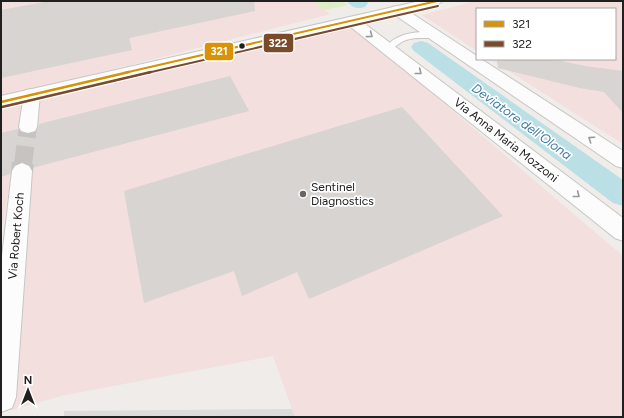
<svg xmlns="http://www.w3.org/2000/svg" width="624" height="418" viewBox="0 0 624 418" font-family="Figtree,sans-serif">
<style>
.commercial{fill:#f2dfde}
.religious{fill:#dddcda}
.grass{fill:#deeec5}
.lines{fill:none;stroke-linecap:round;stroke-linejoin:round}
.canal{fill:#badfe5;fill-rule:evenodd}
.building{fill:#d7d4d1}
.minor-tunnel-far1{stroke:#c6c3c1;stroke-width:18;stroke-dasharray:18 9;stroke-linecap:butt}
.minor-tunnel{stroke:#c6c3c1;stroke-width:22;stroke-dasharray:22 11;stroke-linecap:butt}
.service-casing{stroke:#c7c6c5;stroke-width:2}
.minor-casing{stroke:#c7c6c5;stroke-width:2}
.tertiary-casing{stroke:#c7c6c5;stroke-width:2}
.path{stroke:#ecdad9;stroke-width:1.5;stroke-dasharray:1.5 1.5;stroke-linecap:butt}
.service{fill:#fdfcfc;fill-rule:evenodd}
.minor{fill:#fdfcfc;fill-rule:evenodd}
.tertiary{fill:#fdfcfc;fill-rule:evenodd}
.bus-1-far1-casing{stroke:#fff;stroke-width:4}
.bus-1-casing{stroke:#fff;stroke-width:5}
.bus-2-far1-casing{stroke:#fff;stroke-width:4}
.bus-2-casing{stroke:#fff;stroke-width:5}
.bus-1-far1{stroke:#d79205;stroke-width:2}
.bus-1{stroke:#d79205;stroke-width:2.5}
.bus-2-far1{stroke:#7a4b2a;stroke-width:2}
.bus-2{stroke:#7a4b2a;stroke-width:2.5}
.oneway{stroke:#9a9999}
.bus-dot{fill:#202020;stroke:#fff;stroke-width:1.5}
.poi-dot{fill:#686766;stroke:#fff;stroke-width:1.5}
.labels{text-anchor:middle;stroke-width:3.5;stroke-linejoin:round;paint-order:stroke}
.street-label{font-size:12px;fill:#202020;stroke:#fff}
.poi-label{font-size:12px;fill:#202020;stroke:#fff;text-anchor:start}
.water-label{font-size:13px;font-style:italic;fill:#3d7ca9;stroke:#fff}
.line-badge{stroke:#fff;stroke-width:1.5}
.badge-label{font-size:11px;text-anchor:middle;font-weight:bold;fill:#fff}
</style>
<rect width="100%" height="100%" fill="#efece9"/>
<path class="commercial" d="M 1,1 L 313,1 L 330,14 L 1,98 Z
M 476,1 L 623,1 L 623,144 L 490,59 L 615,59 L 615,9 L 477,9 L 477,51 L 422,15 Z
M 351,24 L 623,256 L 623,417 L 295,417 L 273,356 L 65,395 L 11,410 L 37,97 Z
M 25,100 L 1,234 L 1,105 Z"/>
<path class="religious" d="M 292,409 L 295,417 L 64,417 L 64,411 Z"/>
<path class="grass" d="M 313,1 L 342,1 L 348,5 L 325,10 Z"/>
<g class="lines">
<path class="canal" d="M 347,1 L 367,1 L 368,3 L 365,7 C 357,9 352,8 347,1 Z
M 421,41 L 428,43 L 623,180 L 623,206 L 613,203 L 414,51 L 411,47 L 414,43 Z"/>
</g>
<path class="building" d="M 50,1 L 254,1 L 255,11 L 129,38 L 132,50 L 1,78 L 1,10 Z
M 497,59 L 552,59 L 585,66 L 623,71 L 623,113 L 604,92 L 580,88 L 498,68 Z
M 230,76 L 249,111 L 32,168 L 30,165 L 21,162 L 14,165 L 10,174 L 1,177 L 1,133 L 18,129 L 21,132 L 28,134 L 36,132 L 39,124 Z
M 402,107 L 503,216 L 309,299 L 297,272 L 242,296 L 234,271 L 144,303 L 124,191 Z"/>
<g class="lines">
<path class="minor-tunnel-far1" d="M 23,164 L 28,127"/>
<path class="minor-tunnel" d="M 22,171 L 23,163"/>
<g class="service-casing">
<path id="service" d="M 421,32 L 434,33 L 438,35 C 428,43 410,30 392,50 L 385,48 C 394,36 407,33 421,32 Z"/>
</g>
<g class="minor-casing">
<path id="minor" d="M 397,6 L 402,7 L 477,56 L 477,59 L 481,59 L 623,151 L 623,168 L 616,166 L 392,13 L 390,10 L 392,7 Z
M 352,17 L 357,18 L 623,218 L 623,241 L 615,238 L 347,24 L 345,21 L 347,18 Z
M 32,89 L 38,90 L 40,94 L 37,127 L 35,131 L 28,133 L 21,131 L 19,127 L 24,94 L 26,90 Z
M 22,163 L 29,166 L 32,171 L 16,397 L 12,408 L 1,412 L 1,265 L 12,171 L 15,166 Z"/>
</g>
<g class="tertiary-casing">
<path id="tertiary" d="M 420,1 L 443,1 L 437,5 L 1,108 L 1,96 Z"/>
</g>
<path class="path" d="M 325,1 L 331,5"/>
<use href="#service" class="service"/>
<use href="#minor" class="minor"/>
<use href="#tertiary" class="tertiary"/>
<g class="bus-1-far1-casing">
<path id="bus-1-far1" d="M 124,73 L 437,1"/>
</g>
<g class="bus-1-casing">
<path id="bus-1" d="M 1,102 L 129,72"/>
</g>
<g class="bus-2-far1-casing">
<path id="bus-2-far1" d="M 147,73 L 438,6"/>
</g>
<g class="bus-2-casing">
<path id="bus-2" d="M 2,107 L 151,72"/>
</g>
<use href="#bus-1-far1" class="bus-1-far1"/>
<use href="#bus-1" class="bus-1"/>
<use href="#bus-2-far1" class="bus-2-far1"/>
<use href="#bus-2" class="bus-2"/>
</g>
<defs><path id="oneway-chevron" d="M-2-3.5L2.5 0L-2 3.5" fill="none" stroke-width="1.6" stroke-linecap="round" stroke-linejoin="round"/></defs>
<g class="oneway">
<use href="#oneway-chevron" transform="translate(370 35) rotate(37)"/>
<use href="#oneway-chevron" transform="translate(419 72) rotate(38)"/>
<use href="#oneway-chevron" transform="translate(591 139) rotate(-146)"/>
<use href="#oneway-chevron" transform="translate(577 195) rotate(38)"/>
</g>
<circle class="bus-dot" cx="242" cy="46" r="3.5"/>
<circle class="poi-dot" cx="303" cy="194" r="4"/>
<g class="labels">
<g class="street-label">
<text transform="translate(506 140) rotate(38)" y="4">Via Anna Maria Mozzoni</text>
<text transform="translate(16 236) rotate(-85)" y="4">Via Robert Koch</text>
</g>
<g class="poi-label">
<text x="311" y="191">Sentinel<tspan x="311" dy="14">Diagnostics</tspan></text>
</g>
<g class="water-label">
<text transform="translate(522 121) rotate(36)" y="5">Deviatore dell'Olona</text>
</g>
</g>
<g class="line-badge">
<rect x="263" y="33" width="31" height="20" rx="4" fill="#7a4b2a"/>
<rect x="204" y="42" width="30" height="19" rx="4" fill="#d79205"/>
</g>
<g class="badge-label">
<text x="278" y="47">322</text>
<text x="219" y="55">321</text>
</g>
<rect width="624" height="418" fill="none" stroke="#202020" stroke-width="4"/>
<rect x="476" y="8" width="140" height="52" fill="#ffffff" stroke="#a6a6a6"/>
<rect x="484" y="21" width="20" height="6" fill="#d79205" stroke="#a6a6a6"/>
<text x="512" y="28" font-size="12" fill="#202020">321</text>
<rect x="484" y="41" width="20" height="6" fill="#7a4b2a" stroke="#a6a6a6"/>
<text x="512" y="48" font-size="12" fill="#202020">322</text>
<g transform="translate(28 390)" stroke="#ffffff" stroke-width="3" paint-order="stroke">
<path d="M0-3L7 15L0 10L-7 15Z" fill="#202020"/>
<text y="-6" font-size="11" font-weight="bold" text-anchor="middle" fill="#202020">N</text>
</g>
</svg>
